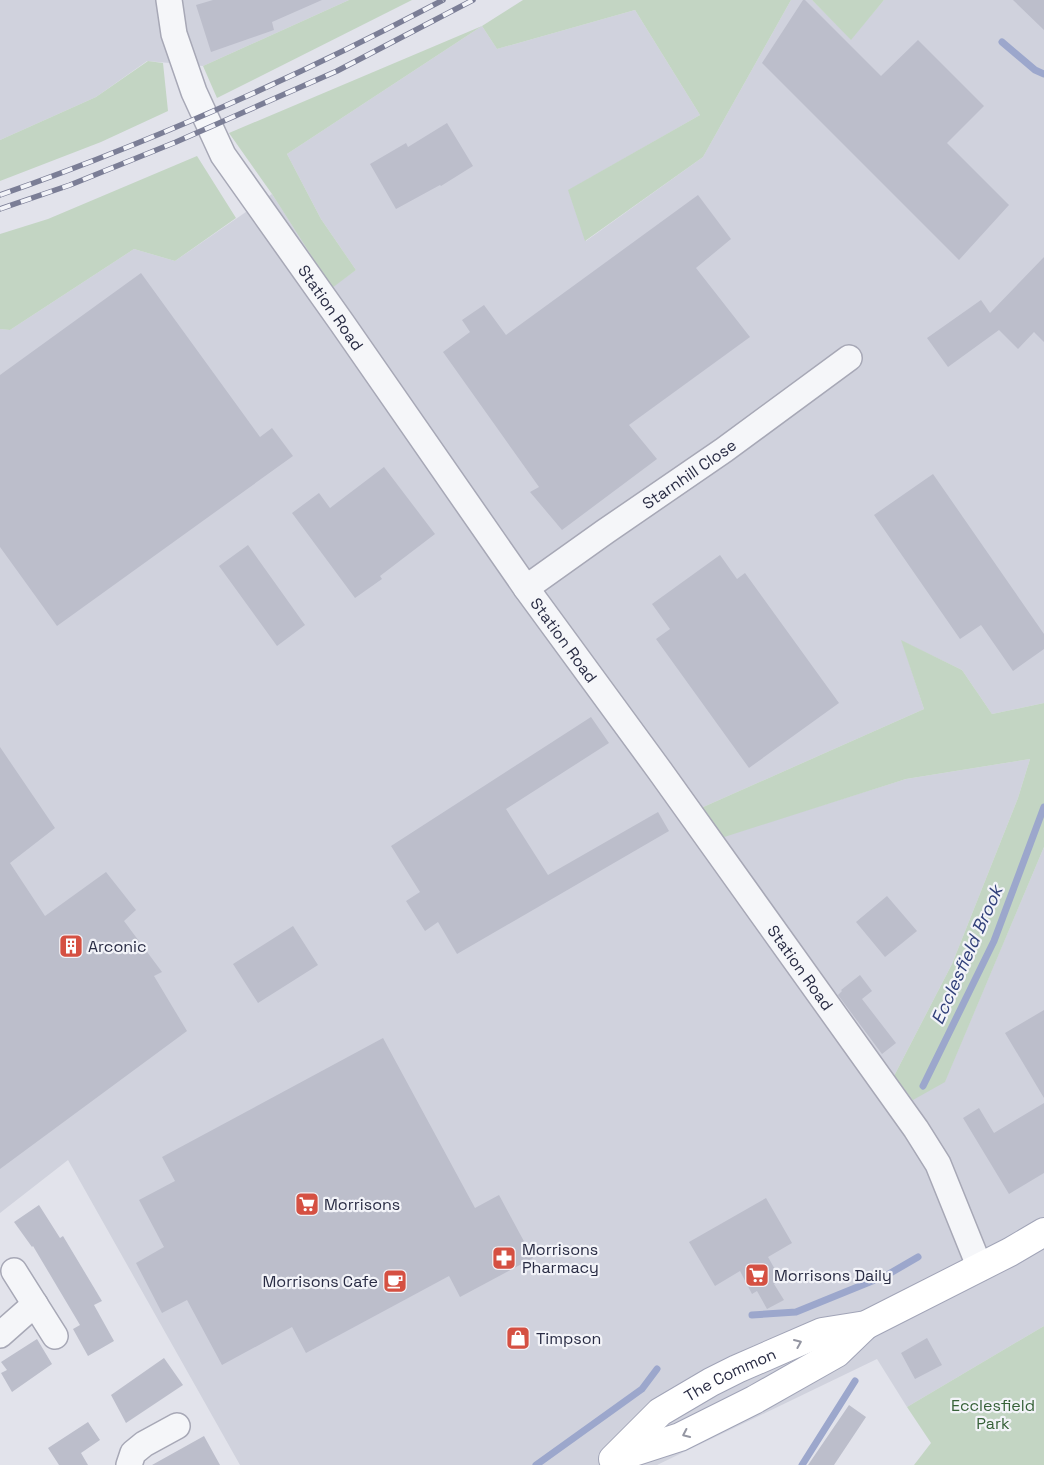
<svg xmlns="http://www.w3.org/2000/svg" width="1044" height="1465" viewBox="0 0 1044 1465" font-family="'Space Grotesk',sans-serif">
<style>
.built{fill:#d0d2dd}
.green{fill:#c3d5c3}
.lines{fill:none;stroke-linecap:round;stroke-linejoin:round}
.stream{stroke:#9ca7cc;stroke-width:7}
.building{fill:#bcbecb}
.minor-casing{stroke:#a7a8b6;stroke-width:28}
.primary-casing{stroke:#a1a4b7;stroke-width:30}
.minor{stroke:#f5f6f9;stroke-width:25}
.primary{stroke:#fff;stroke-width:28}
.rail-casing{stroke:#7b7e96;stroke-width:5.5}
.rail{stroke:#f2f3f8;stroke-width:4;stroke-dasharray:11;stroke-linecap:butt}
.oneway{stroke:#9496a2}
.labels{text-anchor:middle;stroke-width:4.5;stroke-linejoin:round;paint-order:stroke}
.street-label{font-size:16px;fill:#292c44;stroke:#f2f3f8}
.poi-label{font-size:16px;fill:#292c44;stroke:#f2f3f8;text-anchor:start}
.park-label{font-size:16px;fill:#366138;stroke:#f2f3f8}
.water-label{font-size:18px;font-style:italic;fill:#31407a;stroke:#f2f3f8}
</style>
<rect width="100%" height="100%" fill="#e2e3eb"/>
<path class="built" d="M 0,0 L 349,0 L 203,66 L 147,61 L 96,97 L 0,140 Z
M 791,0 L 812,0 L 851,39 L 884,0 L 1044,0 L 1044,703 L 992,714 L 962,670 L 902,641 L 924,709 L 701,808 L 715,839 L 906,779 L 1030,759 L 1018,798 L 952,964 L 894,1076 L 945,1081 L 1044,847 L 1044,1326 L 907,1407 L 877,1359 L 657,1465 L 240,1465 L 68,1160 L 0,1213 L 0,329 L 10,330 L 134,249 L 175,261 L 272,194 L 332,287 L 356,270 L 321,219 L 287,154 L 482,26 L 497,49 L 635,10 L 700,115 L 569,190 L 586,241 L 703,157 Z"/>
<path class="green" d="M 349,0 L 412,0 L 217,98 L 203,66 Z
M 523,0 L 791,0 L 703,157 L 585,241 L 568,190 L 700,115 L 635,10 L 497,49 L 482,26 L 287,154 L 321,219 L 356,270 L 332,288 L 272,194 L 229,133 L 482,26 Z
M 812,0 L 884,0 L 851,40 Z
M 148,61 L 163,63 L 168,111 L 101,142 L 0,181 L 0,140 L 96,97 Z
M 197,156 L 236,218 L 175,261 L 134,249 L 10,330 L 0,329 L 0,234 L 48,219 Z
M 901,640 L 962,670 L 992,714 L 1044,703 L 1044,847 L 945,1082 L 913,1100 L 894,1076 L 952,964 L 1018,798 L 1030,759 L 906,779 L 715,840 L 701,808 L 924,709 Z
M 1044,1326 L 1044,1465 L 914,1465 L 931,1443 L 907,1407 Z"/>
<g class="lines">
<path class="stream" d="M 1002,42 L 1035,70 L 1044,74
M 923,1086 L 994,941 L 1044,807
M 752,1315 L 796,1312 L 887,1275 L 918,1257
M 536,1465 L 642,1389 L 657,1369
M 802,1465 L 855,1381"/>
</g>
<path class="building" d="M 213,0 L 322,0 L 272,22 L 274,30 L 211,52 L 196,5 Z
M 803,0 L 805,0 L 881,76 L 918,40 L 984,106 L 947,143 L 1009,205 L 959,260 L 762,63 Z
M 1013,0 L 1044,0 L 1044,30 Z
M 447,123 L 473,166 L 441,186 L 440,185 L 396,209 L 370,164 L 406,143 L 408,147 Z
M 698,195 L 731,239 L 696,268 L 750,337 L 629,425 L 657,459 L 562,530 L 530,492 L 539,487 L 443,352 L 470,332 L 462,320 L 484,305 L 506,335 Z
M 1044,257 L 1044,342 L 1034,332 L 1018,349 L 999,330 L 948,367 L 927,338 L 981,300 L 990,313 Z
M 141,273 L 260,437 L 272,428 L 293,456 L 57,626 L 0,547 L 0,375 Z
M 384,467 L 435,534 L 380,576 L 382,579 L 355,598 L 292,513 L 319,493 L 330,508 Z
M 933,474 L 1044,634 L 1044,649 L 1013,671 L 981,625 L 960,639 L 874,515 Z
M 248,545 L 305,625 L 277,646 L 219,566 Z
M 720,555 L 737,579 L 745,573 L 839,703 L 749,768 L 656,639 L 670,629 L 652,604 Z
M 591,717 L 609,743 L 506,809 L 548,875 L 658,812 L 669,831 L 457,954 L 438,922 L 425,931 L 406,901 L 420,892 L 391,846 Z
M 0,747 L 55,828 L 10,863 L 45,916 L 106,872 L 136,910 L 124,921 L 162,972 L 154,976 L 187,1031 L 0,1169 Z
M 887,896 L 917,931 L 885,957 L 856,922 Z
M 293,926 L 318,965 L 258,1003 L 233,964 Z
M 860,975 L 872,991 L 862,999 L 896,1043 L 882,1054 L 838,995 L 842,991 L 841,990 Z
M 1044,1010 L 1044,1098 L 1005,1033 Z
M 383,1038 L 475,1208 L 499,1195 L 533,1258 L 460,1297 L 449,1276 L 306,1353 L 292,1327 L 222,1365 L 187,1300 L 162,1313 L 136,1263 L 164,1247 L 139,1200 L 175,1181 L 162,1157 Z
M 1044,1103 L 1044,1173 L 1009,1194 L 963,1118 L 979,1108 L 994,1133 Z
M 766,1198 L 792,1243 L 768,1257 L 781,1280 L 774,1284 L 784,1300 L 767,1309 L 757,1291 L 752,1294 L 740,1271 L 715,1286 L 689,1242 Z
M 39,1205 L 60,1238 L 63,1236 L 102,1301 L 94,1305 L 114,1341 L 88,1356 L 73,1329 L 80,1325 L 33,1246 L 32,1247 L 14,1222 Z
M 927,1338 L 942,1365 L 915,1379 L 901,1353 Z
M 37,1339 L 52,1364 L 12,1392 L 1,1373 L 7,1370 L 1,1362 Z
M 164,1358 L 183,1385 L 126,1423 L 111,1395 Z
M 849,1405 L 866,1417 L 834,1465 L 808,1465 Z
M 88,1422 L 100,1440 L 81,1453 L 88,1465 L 59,1465 L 48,1448 Z
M 204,1436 L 220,1465 L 152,1465 Z"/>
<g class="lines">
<g class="minor-casing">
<g id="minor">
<path id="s1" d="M 169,0 L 174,34 L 194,92 L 223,155 L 342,323 L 526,588 L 660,771 L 916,1129 L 938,1164 L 980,1268"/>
<path id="s2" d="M 526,588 L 606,531 L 724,450 L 849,358"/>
<path d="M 14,1271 L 55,1336"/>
<path d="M 0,1335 L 35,1304"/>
<path d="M 129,1465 L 133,1453 L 144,1444 L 177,1426"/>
</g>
</g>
<g class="primary-casing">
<g id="primary">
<path d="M 618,1457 L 680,1437 L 754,1400 L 837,1353 L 866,1325"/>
<path id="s3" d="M 613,1459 L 660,1412 L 711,1382 L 737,1369 L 822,1332 L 866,1325 L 1010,1252 L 1044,1232"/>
</g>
</g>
<use href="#minor" class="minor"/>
<use href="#primary" class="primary"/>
<g class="rail-casing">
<path id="rail" d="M 0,195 C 152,142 301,75 443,0
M 0,209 L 70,185 L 176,142 L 337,71 L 473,0"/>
</g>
<use href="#rail" class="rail"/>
</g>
<defs><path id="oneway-chevron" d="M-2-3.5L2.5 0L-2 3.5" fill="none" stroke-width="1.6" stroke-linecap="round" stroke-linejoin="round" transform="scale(1.25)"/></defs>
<g class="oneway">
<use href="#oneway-chevron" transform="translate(798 1343) rotate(-23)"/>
<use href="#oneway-chevron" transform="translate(686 1434) rotate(155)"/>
</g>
<defs>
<g id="building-square" transform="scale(1.25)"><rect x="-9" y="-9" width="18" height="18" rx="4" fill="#d55042" stroke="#f2f3f8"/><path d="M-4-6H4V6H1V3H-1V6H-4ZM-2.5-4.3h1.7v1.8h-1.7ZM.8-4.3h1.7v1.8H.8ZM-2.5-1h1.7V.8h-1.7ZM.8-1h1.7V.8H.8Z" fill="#fff"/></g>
<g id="supermarket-square" transform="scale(1.25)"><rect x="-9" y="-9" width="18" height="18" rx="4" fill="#d55042" stroke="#f2f3f8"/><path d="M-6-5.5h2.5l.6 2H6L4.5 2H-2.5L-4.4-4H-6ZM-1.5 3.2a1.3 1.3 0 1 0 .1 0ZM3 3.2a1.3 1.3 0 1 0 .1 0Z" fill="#fff"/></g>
<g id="pharmacy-square" transform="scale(1.25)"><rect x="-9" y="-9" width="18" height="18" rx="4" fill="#d55042" stroke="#f2f3f8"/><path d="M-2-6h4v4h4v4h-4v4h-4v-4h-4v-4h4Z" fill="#fff"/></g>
<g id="cafe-square" transform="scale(1.25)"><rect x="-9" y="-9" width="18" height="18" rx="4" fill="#d55042" stroke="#f2f3f8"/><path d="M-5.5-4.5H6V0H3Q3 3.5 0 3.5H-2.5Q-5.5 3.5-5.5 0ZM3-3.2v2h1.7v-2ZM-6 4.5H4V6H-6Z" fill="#fff"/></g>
<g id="shop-square" transform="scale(1.25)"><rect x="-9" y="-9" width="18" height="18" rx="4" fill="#d55042" stroke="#f2f3f8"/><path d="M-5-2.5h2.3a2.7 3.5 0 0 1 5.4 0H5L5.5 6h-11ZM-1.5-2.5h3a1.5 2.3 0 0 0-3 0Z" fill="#fff"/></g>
</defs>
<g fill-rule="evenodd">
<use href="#building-square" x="71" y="946"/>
<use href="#supermarket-square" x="307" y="1204"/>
<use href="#pharmacy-square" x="504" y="1258"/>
<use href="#supermarket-square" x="757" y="1275"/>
<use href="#cafe-square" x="395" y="1281"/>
<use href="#shop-square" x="518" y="1338"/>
</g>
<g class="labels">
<g class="street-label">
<text dy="6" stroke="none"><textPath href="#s1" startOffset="352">Station Road</textPath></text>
<text dy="6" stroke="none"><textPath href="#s2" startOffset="199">Starnhill Close</textPath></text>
<text dy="6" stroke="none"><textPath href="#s1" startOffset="758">Station Road</textPath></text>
<text dy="6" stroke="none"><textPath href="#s1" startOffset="1162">Station Road</textPath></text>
<text dy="6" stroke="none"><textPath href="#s3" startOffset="146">The Common</textPath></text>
</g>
<g class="poi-label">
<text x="88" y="952">Arconic</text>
<text x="324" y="1210">Morrisons</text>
<text x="522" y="1255">Morrisons<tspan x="522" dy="18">Pharmacy</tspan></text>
<text x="774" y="1281">Morrisons Daily</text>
<text x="378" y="1287" text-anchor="end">Morrisons Cafe</text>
<text x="536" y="1344">Timpson</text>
</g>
<g class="park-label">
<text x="993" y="1411">Ecclesfield<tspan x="993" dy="18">Park</tspan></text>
</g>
<g class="water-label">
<text transform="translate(967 955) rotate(-66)" y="6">Ecclesfield Brook</text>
</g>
</g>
</svg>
